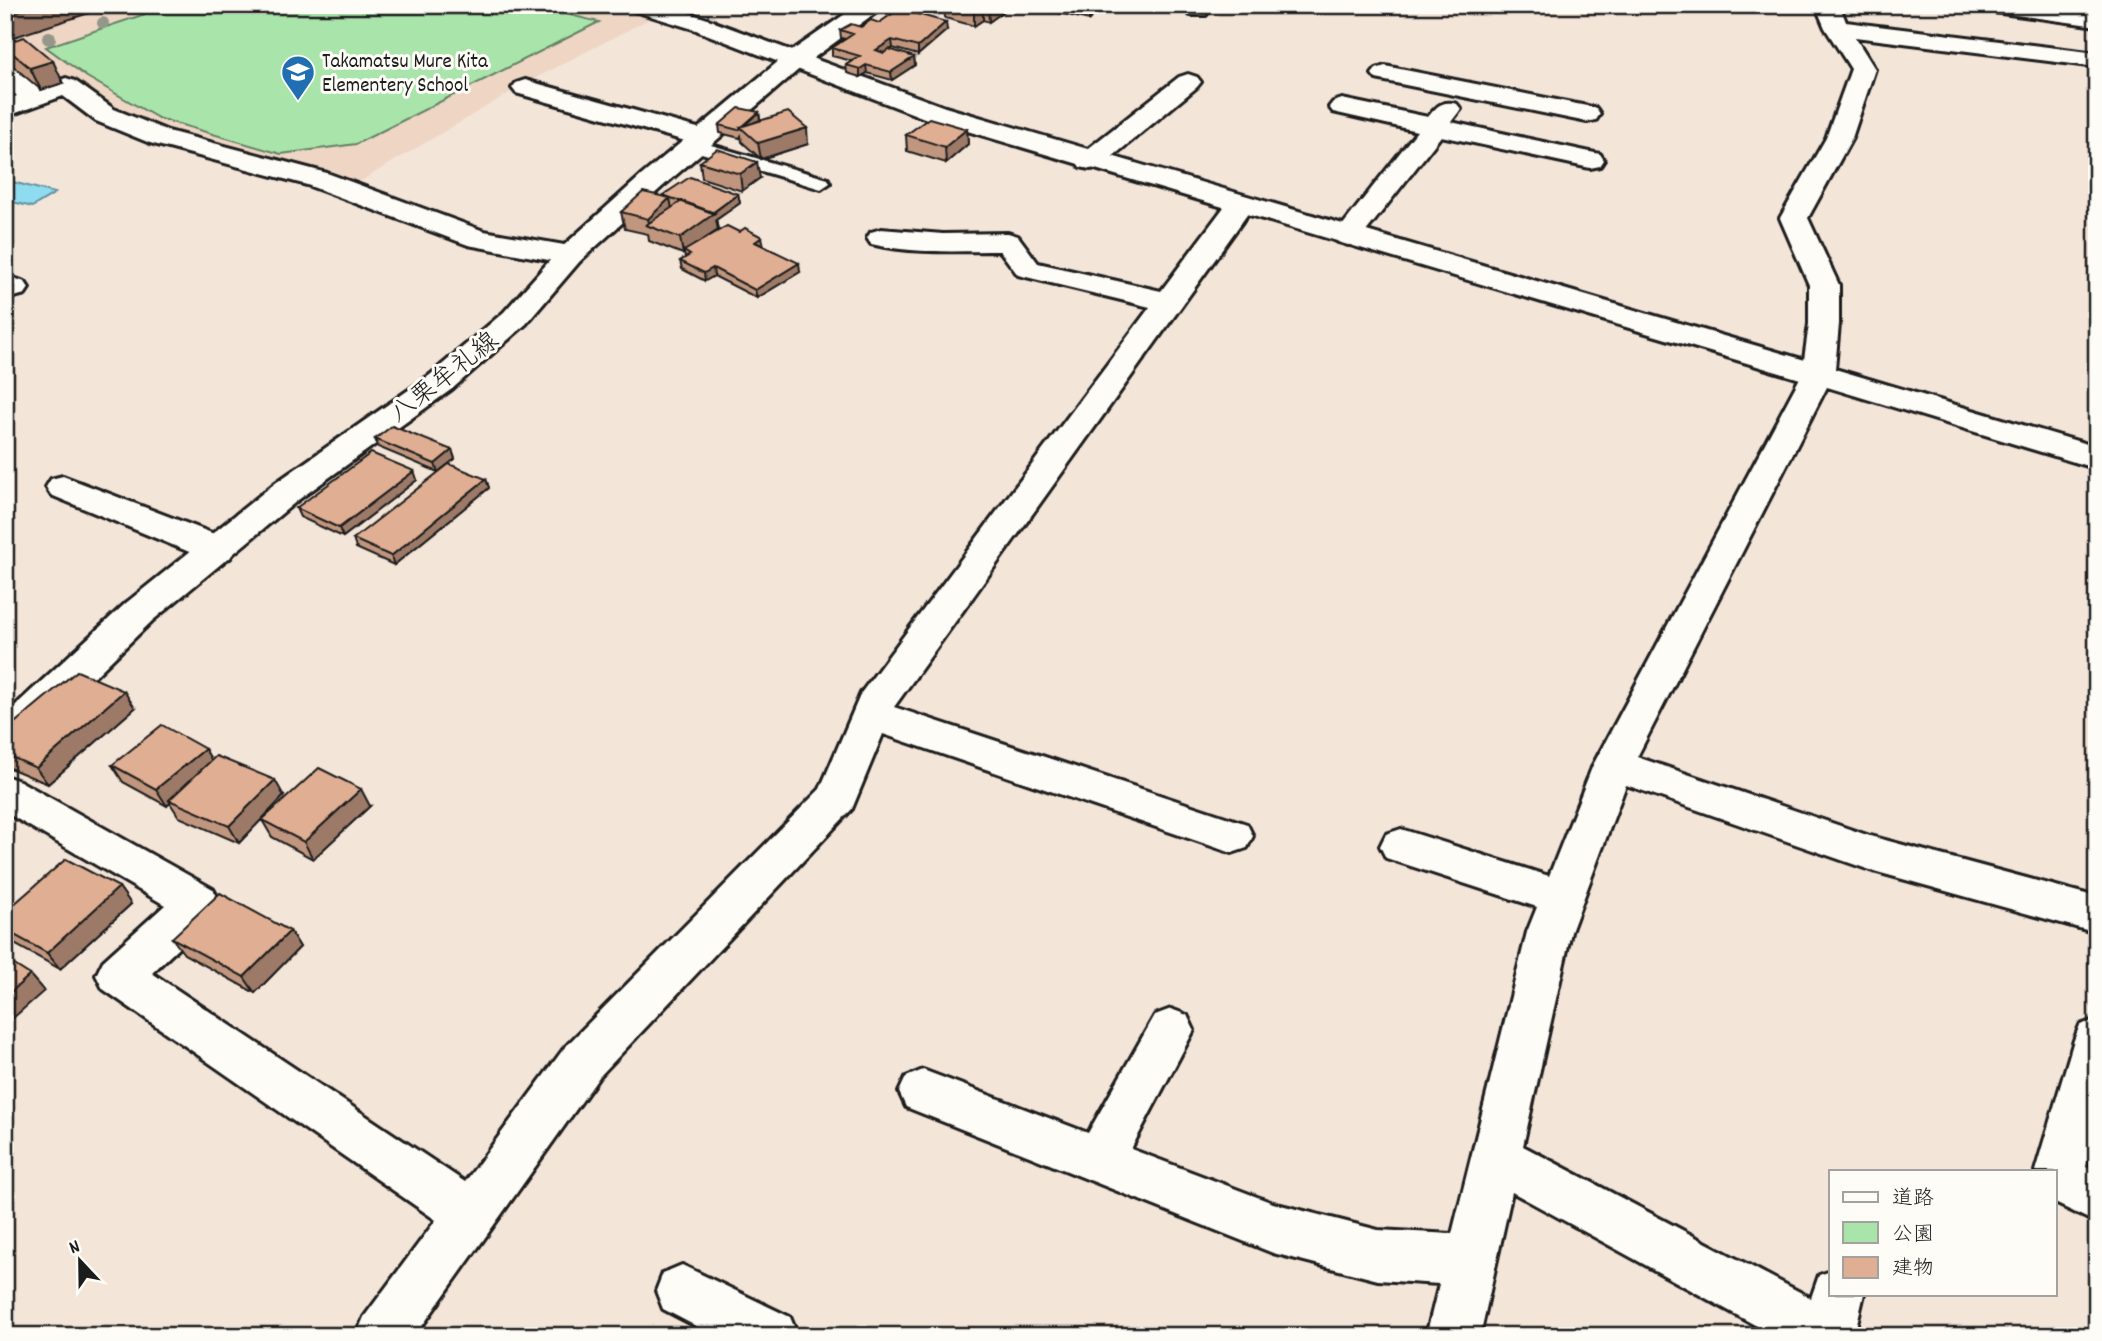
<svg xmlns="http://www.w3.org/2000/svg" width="2102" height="1341" viewBox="0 0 2102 1341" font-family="Dekko,'Klee One',sans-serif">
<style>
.built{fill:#eed5c4}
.green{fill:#a9e5ab;stroke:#628064;stroke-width:2}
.water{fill:#8fdbf0;stroke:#618f9b;stroke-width:2}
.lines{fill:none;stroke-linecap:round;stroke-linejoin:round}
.service-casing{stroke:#1c1c1c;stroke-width:6}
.minor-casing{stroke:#1c1c1c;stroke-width:6}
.tertiary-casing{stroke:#1c1c1c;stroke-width:6}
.secondary-casing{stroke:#1c1c1c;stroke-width:6}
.service{fill:#fdfcf7;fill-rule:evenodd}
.minor{fill:#fdfcf7;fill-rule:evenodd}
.tertiary{fill:#fdfcf7;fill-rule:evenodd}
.secondary{fill:#fdfcf7;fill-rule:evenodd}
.tree{fill:#949789}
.wall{fill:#c1967e;stroke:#1c1c1c;stroke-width:2}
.shaded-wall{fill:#9d7a67;stroke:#1c1c1c;stroke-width:2}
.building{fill:#e0af93;stroke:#1c1c1c;stroke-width:2}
.labels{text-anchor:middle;stroke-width:6;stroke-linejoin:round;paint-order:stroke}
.far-poi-label{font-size:21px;fill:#1c1c1c;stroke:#fdfcf7;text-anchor:start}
.street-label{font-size:26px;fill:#1c1c1c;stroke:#fdfcf7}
</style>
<rect width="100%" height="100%" fill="#f4e5d9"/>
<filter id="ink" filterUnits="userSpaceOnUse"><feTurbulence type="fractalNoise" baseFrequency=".0143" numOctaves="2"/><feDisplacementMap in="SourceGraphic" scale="14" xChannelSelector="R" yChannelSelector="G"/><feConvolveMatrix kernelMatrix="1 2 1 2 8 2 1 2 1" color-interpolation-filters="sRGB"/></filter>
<g filter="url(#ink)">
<path class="built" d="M 5,5 L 606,5 L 655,16 L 526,83 L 359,182 L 140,124 L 114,111 L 74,81 L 40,93 L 5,63 Z"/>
<path class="green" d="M 172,5 L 529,5 L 599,22 L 356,144 L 281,154 L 158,118 L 87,77 L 46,47 Z"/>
<path class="water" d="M 5,180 L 55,193 L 32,207 L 5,200 Z"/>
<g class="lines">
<g class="service-casing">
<path id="service" d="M 694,140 L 828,179 L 830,183 L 821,189 L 688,149 L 685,145 L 688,141 Z"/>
</g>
<g class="minor-casing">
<path id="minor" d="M 627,5 L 664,5 L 714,21 L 718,26 L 714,31 L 706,33 L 631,10 Z
M 1189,5 L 1213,5 L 1206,15 L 1190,15 L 1186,10 Z
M 1819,5 L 1843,5 L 1841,9 L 1846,22 L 2097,53 L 2097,67 L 1855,37 L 1875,69 L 1852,138 L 1808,218 L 1839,285 L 1839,324 L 1835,369 L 2097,447 L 2097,469 L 1827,387 L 1637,757 L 1870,836 L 2097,897 L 2097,933 L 1870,870 L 1626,785 L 1571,932 L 1523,1146 L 1811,1298 L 1819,1275 L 1831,1271 L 1831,1294 L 1864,1294 L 1854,1336 L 1775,1336 L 1512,1192 L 1480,1336 L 1426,1336 L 1439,1284 L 1378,1280 L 1273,1253 L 906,1107 L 899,1092 L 906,1077 L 923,1070 L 1088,1133 L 1155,1015 L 1171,1009 L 1187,1015 L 1194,1030 L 1131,1149 L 1273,1203 L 1378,1230 L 1452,1234 L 1527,932 L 1537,907 L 1386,858 L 1380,846 L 1386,834 L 1401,829 L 1549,876 L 1593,765 L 1802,374 L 1809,324 L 1809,285 L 1780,218 L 1826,138 L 1851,69 L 1825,28 L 1817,9 Z
M 1982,5 L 2048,5 L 2097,12 L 2097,26 L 1994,12 L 1986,10 Z
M 5,65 L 14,67 L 38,88 L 66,78 L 75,81 L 114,109 L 168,131 L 327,173 L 484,231 L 570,246 L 580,249 L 585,255 L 580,261 L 570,264 L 468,245 L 307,185 L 150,143 L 96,121 L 63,96 L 5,117 L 5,100 L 17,96 L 5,85 Z
M 1385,66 L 1587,106 L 1596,108 L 1600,114 L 1596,120 L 1587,122 L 1376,79 L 1372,74 L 1376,69 Z
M 1188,74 L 1197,77 L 1201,82 L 1197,87 L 1100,167 L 1090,169 L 1080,167 L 1076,161 L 1080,155 L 1179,77 Z
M 525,80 L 712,132 L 716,138 L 712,144 L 703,146 L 516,93 L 512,88 L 516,83 Z
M 1342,99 L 1428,117 C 1437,106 1442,100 1457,104 L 1461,109 L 1451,122 L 1590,152 L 1600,154 L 1604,160 L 1600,166 L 1590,168 L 1441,136 L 1358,242 L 1348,245 L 1338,242 L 1334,236 L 1417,131 L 1333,112 L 1329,107 L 1333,102 Z
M 1240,197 L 1250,199 L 1254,205 L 894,707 L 1247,824 L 1253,836 L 1247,848 L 1232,853 L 883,734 L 852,809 L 599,1077 L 415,1336 L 356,1336 L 364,1317 L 436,1220 L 103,989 L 96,975 L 103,961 L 165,905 L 5,812 L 5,776 L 20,781 L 213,889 L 220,902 L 213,915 L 152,973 L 465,1182 L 565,1047 L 820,789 L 861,693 L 1150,307 L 1018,275 L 1000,251 C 958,251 912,254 871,244 L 867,238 L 871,232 L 881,229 L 943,234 L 1008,233 L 1018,236 L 1038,263 L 1161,291 L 1230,199 Z
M 5,275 L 25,282 L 29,288 L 25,294 L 14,297 L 5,295 Z
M 63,476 L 230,540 L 235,549 L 230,558 L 217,561 L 204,558 L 51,495 L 46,487 L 51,479 Z
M 2097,1019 L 2097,1127 L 2086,1167 L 2097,1172 L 2097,1223 L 2055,1203 L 2055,1171 L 2035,1171 L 2074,1040 L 2080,1025 Z
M 682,1265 L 790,1317 L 798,1336 L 715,1336 L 663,1309 L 656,1291 L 663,1273 Z"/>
</g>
<g class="tertiary-casing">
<path id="tertiary" d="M 706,19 L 945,107 L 1829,367 L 1834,374 L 1829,381 L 1818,384 L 1807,381 L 927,119 L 698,31 L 694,26 L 698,21 Z"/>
</g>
<g class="secondary-casing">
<path id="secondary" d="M 858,5 L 886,5 L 804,65 L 662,187 L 580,261 L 526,324 L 452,389 L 298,500 L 152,621 L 19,750 L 5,754 L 5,715 L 126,603 L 274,484 L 430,375 L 504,312 L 560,249 L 642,175 L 786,55 Z"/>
</g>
<use href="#service" class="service"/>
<use href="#minor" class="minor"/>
<use href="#tertiary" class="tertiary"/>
<use href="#secondary" class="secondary"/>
</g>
<g class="tree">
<circle cx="103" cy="23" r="6"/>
<circle cx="49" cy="38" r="7"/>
</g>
<path class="wall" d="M 889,5 L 937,5 L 924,16 L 947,30 L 918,55 L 893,48 L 890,50 L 914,57 L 915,65 L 892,80 L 867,73 L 860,77 L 847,73 L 846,65 L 852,61 L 832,56 L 832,48 L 845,39 L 841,38 L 840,30 L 879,23 L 898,10 L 889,7 Z
M 944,5 L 1007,5 L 1007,9 L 989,22 L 983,20 L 974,26 L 945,18 Z
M 1023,5 L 1105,5 L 1089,20 Z
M 5,43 L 63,83 L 41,90 L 13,66 L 5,51 Z
M 759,112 L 760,120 L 808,144 L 761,159 L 742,142 L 741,136 L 740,138 L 720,133 L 719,125 Z
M 967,129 L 968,144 L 946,163 L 907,151 L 906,135 Z
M 700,162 L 760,178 L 742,191 L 702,178 Z
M 738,194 L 740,203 L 716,220 L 718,230 L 699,242 L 764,246 L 800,272 L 757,298 L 714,276 L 705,281 L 682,269 L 680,261 L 685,258 L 684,253 L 683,254 L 649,241 L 648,234 L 625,229 L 621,212 L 663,197 L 663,195 Z
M 375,439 L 452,450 L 455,459 L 438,472 L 378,447 Z
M 414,471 L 417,480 L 343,537 L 300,517 L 296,508 Z
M 486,479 L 489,488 L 394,565 L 356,548 L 353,539 Z
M 135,708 L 48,784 L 5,766 L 5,731 Z
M 205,749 L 211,760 L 284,796 L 239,843 L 179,817 L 170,803 L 167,806 L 123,782 L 112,765 Z
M 370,806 L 313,859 L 272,837 L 262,820 Z
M 119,887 L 131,904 L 60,969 L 5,939 L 5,912 Z
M 290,931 L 300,947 L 255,993 L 184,954 L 172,938 Z"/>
<path class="shaded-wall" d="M 36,5 L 114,5 L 5,40 L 5,15 Z
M 928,5 L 937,6 L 924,16 L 923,9 Z
M 983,5 L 983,20 L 974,26 L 974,11 Z
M 990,5 L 1007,5 L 1007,9 L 989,22 L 988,6 Z
M 1089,5 L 1105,5 L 1089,20 Z
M 946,22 L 947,30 L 918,55 L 918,47 Z
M 892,40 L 893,48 L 876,58 L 876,50 Z
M 914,57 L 915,65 L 892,80 L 891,72 Z
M 53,61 L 63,83 L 41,90 L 30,68 Z
M 866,65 L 867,73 L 860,77 L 860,69 Z
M 759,112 L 760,120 L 741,128 Z
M 807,128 L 808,144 L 761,159 L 758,143 Z
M 967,129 L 968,144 L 946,163 L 945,147 Z
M 757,162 L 760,178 L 742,191 L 740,174 Z
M 738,194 L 740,203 L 716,220 L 718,230 L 685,252 L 684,251 L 684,253 L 683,254 L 680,238 Z
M 670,198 L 673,215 L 650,226 L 648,219 Z
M 762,237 L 764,246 L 755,242 Z
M 799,263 L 800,272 L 757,298 L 755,290 Z
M 713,268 L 714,276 L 705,281 L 704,273 Z
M 452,450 L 455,459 L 438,472 L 435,464 Z
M 414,471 L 417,480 L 343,537 L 339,528 Z
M 486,479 L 489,488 L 394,565 L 391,556 Z
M 124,691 L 135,708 L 48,784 L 36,768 Z
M 205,749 L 215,766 L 169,800 L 170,803 L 167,806 L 156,789 Z
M 275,780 L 284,796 L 239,843 L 229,826 Z
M 361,789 L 370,806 L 313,859 L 304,842 Z
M 5,847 L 13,857 L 5,863 Z
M 119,887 L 131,904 L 60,969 L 47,953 Z
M 290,931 L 300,947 L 255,993 L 244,977 Z
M 30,975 L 44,991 L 5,1025 L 5,997 Z"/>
<path class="building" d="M 5,5 L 36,5 L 5,15 Z
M 910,5 L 928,5 L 923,9 Z
M 953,5 L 982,5 L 974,11 Z
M 899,9 L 946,22 L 918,47 L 892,40 L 876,50 L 884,53 L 889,49 L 914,57 L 891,72 L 866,65 L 860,69 L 846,65 L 860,56 L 832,48 L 853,34 L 840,30 L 851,24 L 861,27 L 871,20 L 879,23 Z
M 24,37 L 53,61 L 30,68 L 5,47 L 5,43 Z
M 739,108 L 759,112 L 743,126 L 740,127 L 741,128 L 738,130 L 719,125 Z
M 788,112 L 807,128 L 758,143 L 740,127 Z
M 929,118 L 967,129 L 945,147 L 906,135 Z
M 717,149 L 757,162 L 740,174 L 700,162 Z
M 690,177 L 738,194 L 712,213 L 663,195 Z
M 643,192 L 670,198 L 648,219 L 621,212 Z
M 682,201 L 715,213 L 680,238 L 646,225 Z
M 727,226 L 739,232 L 745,228 L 762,237 L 755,242 L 799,263 L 755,290 L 713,268 L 704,273 L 680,261 L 690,255 L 684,251 Z
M 392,426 L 452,450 L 435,464 L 375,439 Z
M 371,453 L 414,471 L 339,528 L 296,508 Z
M 449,464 L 486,479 L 391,556 L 353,539 Z
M 77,671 L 124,691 L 36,768 L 5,754 L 5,731 Z
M 162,725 L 205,749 L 156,789 L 112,765 Z
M 216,756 L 275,780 L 229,826 L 169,800 Z
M 319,768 L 361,789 L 304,842 L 262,820 Z
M 66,859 L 119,887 L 47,953 L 5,930 L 5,912 Z
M 220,893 L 290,931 L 244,977 L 172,938 Z
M 5,959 L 30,975 L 5,997 Z"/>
</g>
<defs>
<g id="school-pin" transform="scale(1.75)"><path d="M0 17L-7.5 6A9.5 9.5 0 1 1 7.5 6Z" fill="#1f6fb2" stroke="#fdfcf7"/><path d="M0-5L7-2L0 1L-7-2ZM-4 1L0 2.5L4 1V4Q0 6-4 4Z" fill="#fff"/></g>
</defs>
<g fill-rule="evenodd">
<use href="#school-pin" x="298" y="72"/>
</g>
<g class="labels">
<g class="far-poi-label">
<text x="322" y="67">Takamatsu Mure Kita<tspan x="322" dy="24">Elementery School</tspan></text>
</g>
<g class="street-label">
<text transform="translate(443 376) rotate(-38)" y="9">八栗牟礼線</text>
</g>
</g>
<rect width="2102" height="1341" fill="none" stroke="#fdfcf7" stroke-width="28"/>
<rect x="14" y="14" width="2074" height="1313" fill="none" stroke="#1c1c1c" stroke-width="2.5" filter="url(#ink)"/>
<rect x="1829" y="1170" width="228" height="126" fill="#fdfcf7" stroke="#a3a29f" stroke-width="2"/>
<rect x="1843" y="1192" width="35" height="10" fill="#fdfcf7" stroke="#a3a29f" stroke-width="2"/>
<text x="1892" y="1204" font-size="21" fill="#1c1c1c">道路</text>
<rect x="1843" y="1222" width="35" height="21" fill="#a9e5ab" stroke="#a3a29f" stroke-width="2"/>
<text x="1892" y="1240" font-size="21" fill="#1c1c1c">公園</text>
<rect x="1843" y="1257" width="35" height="21" fill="#e0af93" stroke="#a3a29f" stroke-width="2"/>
<text x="1892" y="1274" font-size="21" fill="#1c1c1c">建物</text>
<g transform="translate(80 1261) rotate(338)" stroke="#fdfcf7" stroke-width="5" paint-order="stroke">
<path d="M0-5L12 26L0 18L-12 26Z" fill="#1c1c1c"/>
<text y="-10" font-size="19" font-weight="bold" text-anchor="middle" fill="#1c1c1c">N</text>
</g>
</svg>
